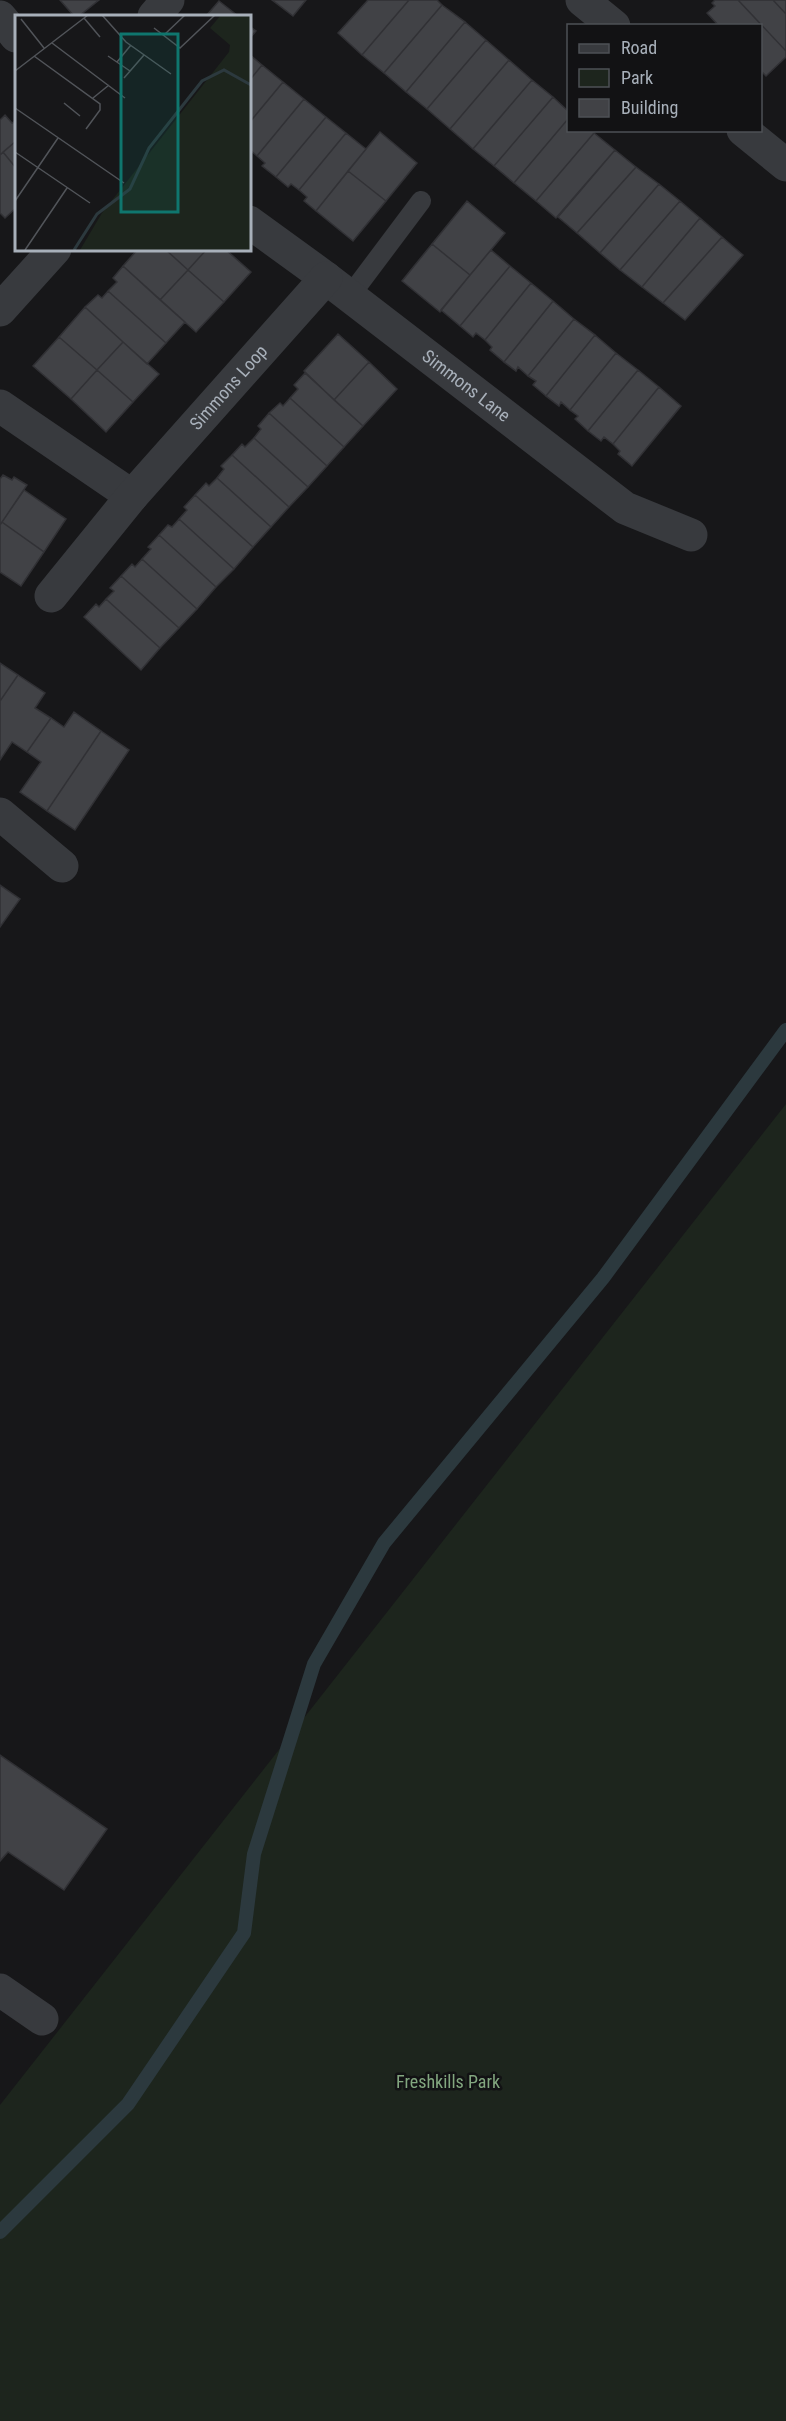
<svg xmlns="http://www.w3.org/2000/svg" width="786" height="2421" viewBox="0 0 786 2421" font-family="'Roboto Condensed',sans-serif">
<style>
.green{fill:#1d251d}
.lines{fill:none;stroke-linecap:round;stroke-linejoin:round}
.stream{stroke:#2c393e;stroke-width:14}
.building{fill:#414246;stroke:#313135;stroke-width:1.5}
.service{stroke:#383a3e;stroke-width:20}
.minor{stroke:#383a3e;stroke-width:33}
.labels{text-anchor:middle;stroke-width:5;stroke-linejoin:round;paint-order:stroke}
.street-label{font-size:18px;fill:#a8b0ba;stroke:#121214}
.park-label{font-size:18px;fill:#82a67f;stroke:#121214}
.inset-river{fill:none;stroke:#2c393e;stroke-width:3}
.inset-road{fill:none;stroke:#515459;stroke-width:1.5}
.view{fill:#0f766e;fill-opacity:0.15;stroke:#0f766e;stroke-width:3}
.inset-edge{fill:none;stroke:#a8b0ba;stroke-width:3}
</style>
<rect width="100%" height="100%" fill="#171719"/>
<path class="green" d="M 786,1104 L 786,2421 L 0,2421 L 0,2105 Z"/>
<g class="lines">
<path class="stream" d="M 0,2232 L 128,2104 L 244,1933 L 254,1854 L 314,1664 L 384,1543 L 603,1278 L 786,1030"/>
</g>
<path class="building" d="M 60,0 L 99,0 L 79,16 L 74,16 Z
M 272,0 L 306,0 L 293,16 Z
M 368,0 L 409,0 L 362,55 L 338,33 Z
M 409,0 L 437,0 L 442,5 L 384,73 L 362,55 Z
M 715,0 L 738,0 L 786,51 L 786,57 L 766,76 L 760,70 L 760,26 L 719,26 L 707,13 L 715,6 L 712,3 Z
M 738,0 L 773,0 L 786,14 L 786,51 Z
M 773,0 L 786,0 L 786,14 Z
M 219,1 L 238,16 L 206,16 Z
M 442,5 L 465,22 L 406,92 L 384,73 Z
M 465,22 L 486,40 L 427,109 L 406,92 Z
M 249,26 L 256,31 L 249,39 Z
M 486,40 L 509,60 L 450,129 L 427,109 Z
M 249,54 L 262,65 L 249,81 Z
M 509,60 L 532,80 L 473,149 L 450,129 Z
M 262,65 L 283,82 L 249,123 L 249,81 Z
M 532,80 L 553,97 L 494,166 L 473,149 Z
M 283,82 L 304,99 L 257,156 L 249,149 L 249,123 Z
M 553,97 L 568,111 L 568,119 L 514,183 L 494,166 Z
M 304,99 L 326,117 L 276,177 L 262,166 L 265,163 L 257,156 Z
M 5,115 L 12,123 L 16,121 L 16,141 L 0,155 L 0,120 Z
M 326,117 L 346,133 L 299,190 L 291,184 L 288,187 L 276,177 Z
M 568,119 L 568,130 L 592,130 L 594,133 L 536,201 L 514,183 Z
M 380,132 L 417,163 L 386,201 L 348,171 Z
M 346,133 L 366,149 L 316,211 L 304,201 L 307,197 L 299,190 Z
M 594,133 L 615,150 L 556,218 L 536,201 Z
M 16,141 L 16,168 L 3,152 Z
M 615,150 L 636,167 L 577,233 L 558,217 Z
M 3,152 L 16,168 L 16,208 L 5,218 L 0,213 L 0,155 Z
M 636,167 L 659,184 L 600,253 L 577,233 Z
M 348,171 L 386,201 L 353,241 L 316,211 Z
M 659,184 L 680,201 L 620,270 L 600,253 Z
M 467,201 L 505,233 L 470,275 L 432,244 Z
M 680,201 L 700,218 L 642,287 L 620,270 Z
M 700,218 L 722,237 L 663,303 L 642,287 Z
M 722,237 L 743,255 L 685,320 L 663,303 Z
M 432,244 L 470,275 L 440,312 L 402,281 Z
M 138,249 L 165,249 L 188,270 L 160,300 L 123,266 Z
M 165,249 L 207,249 L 188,270 Z
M 207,249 L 225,249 L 251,272 L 224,302 L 188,270 Z
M 491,250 L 510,266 L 460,326 L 441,310 Z
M 123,266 L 185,322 L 166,343 L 108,291 L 117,282 L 113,278 Z
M 510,266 L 531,283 L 485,340 L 476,333 L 473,337 L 460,326 Z
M 188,270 L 224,302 L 196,332 L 160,300 Z
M 531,283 L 553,301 L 504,362 L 490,350 L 492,347 L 485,340 Z
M 108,291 L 166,343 L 147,364 L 85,307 L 98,295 L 102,298 Z
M 553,301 L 574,319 L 528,376 L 518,367 L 516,371 L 504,362 Z
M 85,307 L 123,342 L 97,370 L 59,337 Z
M 574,319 L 595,335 L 546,396 L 533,385 L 536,381 L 528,376 Z
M 338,334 L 369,362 L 334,400 L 304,371 Z
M 595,335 L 616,353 L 570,410 L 561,402 L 559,406 L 546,396 Z
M 59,337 L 97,370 L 71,399 L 33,366 Z
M 123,342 L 159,374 L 133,402 L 97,370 Z
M 616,353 L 638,370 L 588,431 L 575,419 L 578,416 L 570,410 Z
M 369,362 L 397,389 L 363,426 L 334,400 Z
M 97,370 L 133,402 L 106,432 L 71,399 Z
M 638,370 L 659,387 L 613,444 L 604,437 L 601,441 L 588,431 Z
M 305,373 L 363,426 L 344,447 L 290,398 L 298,389 L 294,385 Z
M 659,387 L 681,406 L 632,466 L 618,454 L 620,451 L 613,444 Z
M 290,398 L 344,447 L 327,466 L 269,413 L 280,403 L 283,406 Z
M 269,413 L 327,466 L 308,487 L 254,438 L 261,429 L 258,426 Z
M 254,438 L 308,487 L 289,507 L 232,455 L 242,444 L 245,447 Z
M 232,455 L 289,507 L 271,527 L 217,478 L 224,469 L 221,466 Z
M 3,475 L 12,480 L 14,477 L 27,485 L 0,525 L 0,479 Z
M 217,478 L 271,527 L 253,547 L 195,495 L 206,483 L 209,486 Z
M 24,490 L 66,519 L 44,552 L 2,522 Z
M 195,495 L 253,547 L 234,569 L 179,519 L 187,510 L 184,507 Z
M 179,519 L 234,569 L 216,587 L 159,535 L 168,525 L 172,527 Z
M 2,522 L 44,552 L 21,586 L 0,572 L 0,525 Z
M 159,535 L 216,587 L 197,609 L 142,559 L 151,549 L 148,547 Z
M 142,559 L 197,609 L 179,628 L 121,576 L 132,564 L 135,567 Z
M 121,576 L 179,628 L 160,648 L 106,599 L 114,591 L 110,588 Z
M 106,599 L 160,648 L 141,670 L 84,617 L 96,604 L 99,607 Z
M 0,663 L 18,675 L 0,701 Z
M 18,675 L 45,693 L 35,708 L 51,718 L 27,752 L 12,742 L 0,760 L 0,701 Z
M 74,712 L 101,731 L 47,811 L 20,792 L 41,762 L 27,752 L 51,718 L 64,727 Z
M 101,731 L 129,750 L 75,830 L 47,811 Z
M 0,885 L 20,899 L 0,927 Z
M 0,1755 L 107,1829 L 64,1890 L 8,1852 L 0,1861 Z"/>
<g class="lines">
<path class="service" d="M 349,297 L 421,201"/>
<g class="minor">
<path d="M 582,0 L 614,26"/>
<path d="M 154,16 L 168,0"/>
<path d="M 0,17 L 16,36"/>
<path d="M 743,130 L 786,165"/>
<path id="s1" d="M 249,222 L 326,278 L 625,508 L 691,535"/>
<path d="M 0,310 L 55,249"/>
<path d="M 0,406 L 132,496"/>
<path id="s2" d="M 51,596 L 132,496 L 326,278"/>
<path d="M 0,814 L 62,866"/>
<path d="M 0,1990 L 42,2019"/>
</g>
</g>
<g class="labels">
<g class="street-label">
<text dy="6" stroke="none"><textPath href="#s1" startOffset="272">Simmons Lane</textPath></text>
<text dy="6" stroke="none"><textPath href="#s2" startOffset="274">Simmons Loop</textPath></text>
</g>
<g class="park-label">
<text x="448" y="2088">Freshkills Park</text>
</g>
</g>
<g transform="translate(15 15)">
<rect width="236" height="236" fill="#171719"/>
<path d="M 206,0 L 235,0 L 235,235 L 65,235 L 87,198 L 214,37 L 215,30 L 195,13 Z" fill="#1d251d"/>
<path class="inset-river" d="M 59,235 L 82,199 L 115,174 L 134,133 L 187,66 L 209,55 L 236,70"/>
<path class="inset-road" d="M 87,0 L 111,27 L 156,59M 69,3 L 85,22M 6,4 L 29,33M 139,13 L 165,33 L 200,0M 149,20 L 170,0M 37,28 L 110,83M 19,41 L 85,89 L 85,95 L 71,114M 93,41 L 115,56M 102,47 L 116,30M 0,56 L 73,0M 109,63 L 129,40M 78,83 L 94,70M 49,88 L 65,101M 0,93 L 109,168M 0,137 L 75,188M 0,186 L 43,123M 10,235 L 52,173"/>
<path class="view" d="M 106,19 L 163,19 L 163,197 L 106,197 Z"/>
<rect width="236" height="236" class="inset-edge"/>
</g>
<rect x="567" y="24" width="195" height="108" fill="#121214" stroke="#4e5156" stroke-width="1.5"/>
<rect x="579" y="44" width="30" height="9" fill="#383a3e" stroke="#4e5156" stroke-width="1.5"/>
<text x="621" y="54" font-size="18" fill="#a8b0ba">Road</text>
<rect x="579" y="69" width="30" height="18" fill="#1d251d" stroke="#4e5156" stroke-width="1.5"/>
<text x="621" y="84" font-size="18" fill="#a8b0ba">Park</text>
<rect x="579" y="99" width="30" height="18" fill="#414246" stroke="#4e5156" stroke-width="1.5"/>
<text x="621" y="114" font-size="18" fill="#a8b0ba">Building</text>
</svg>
